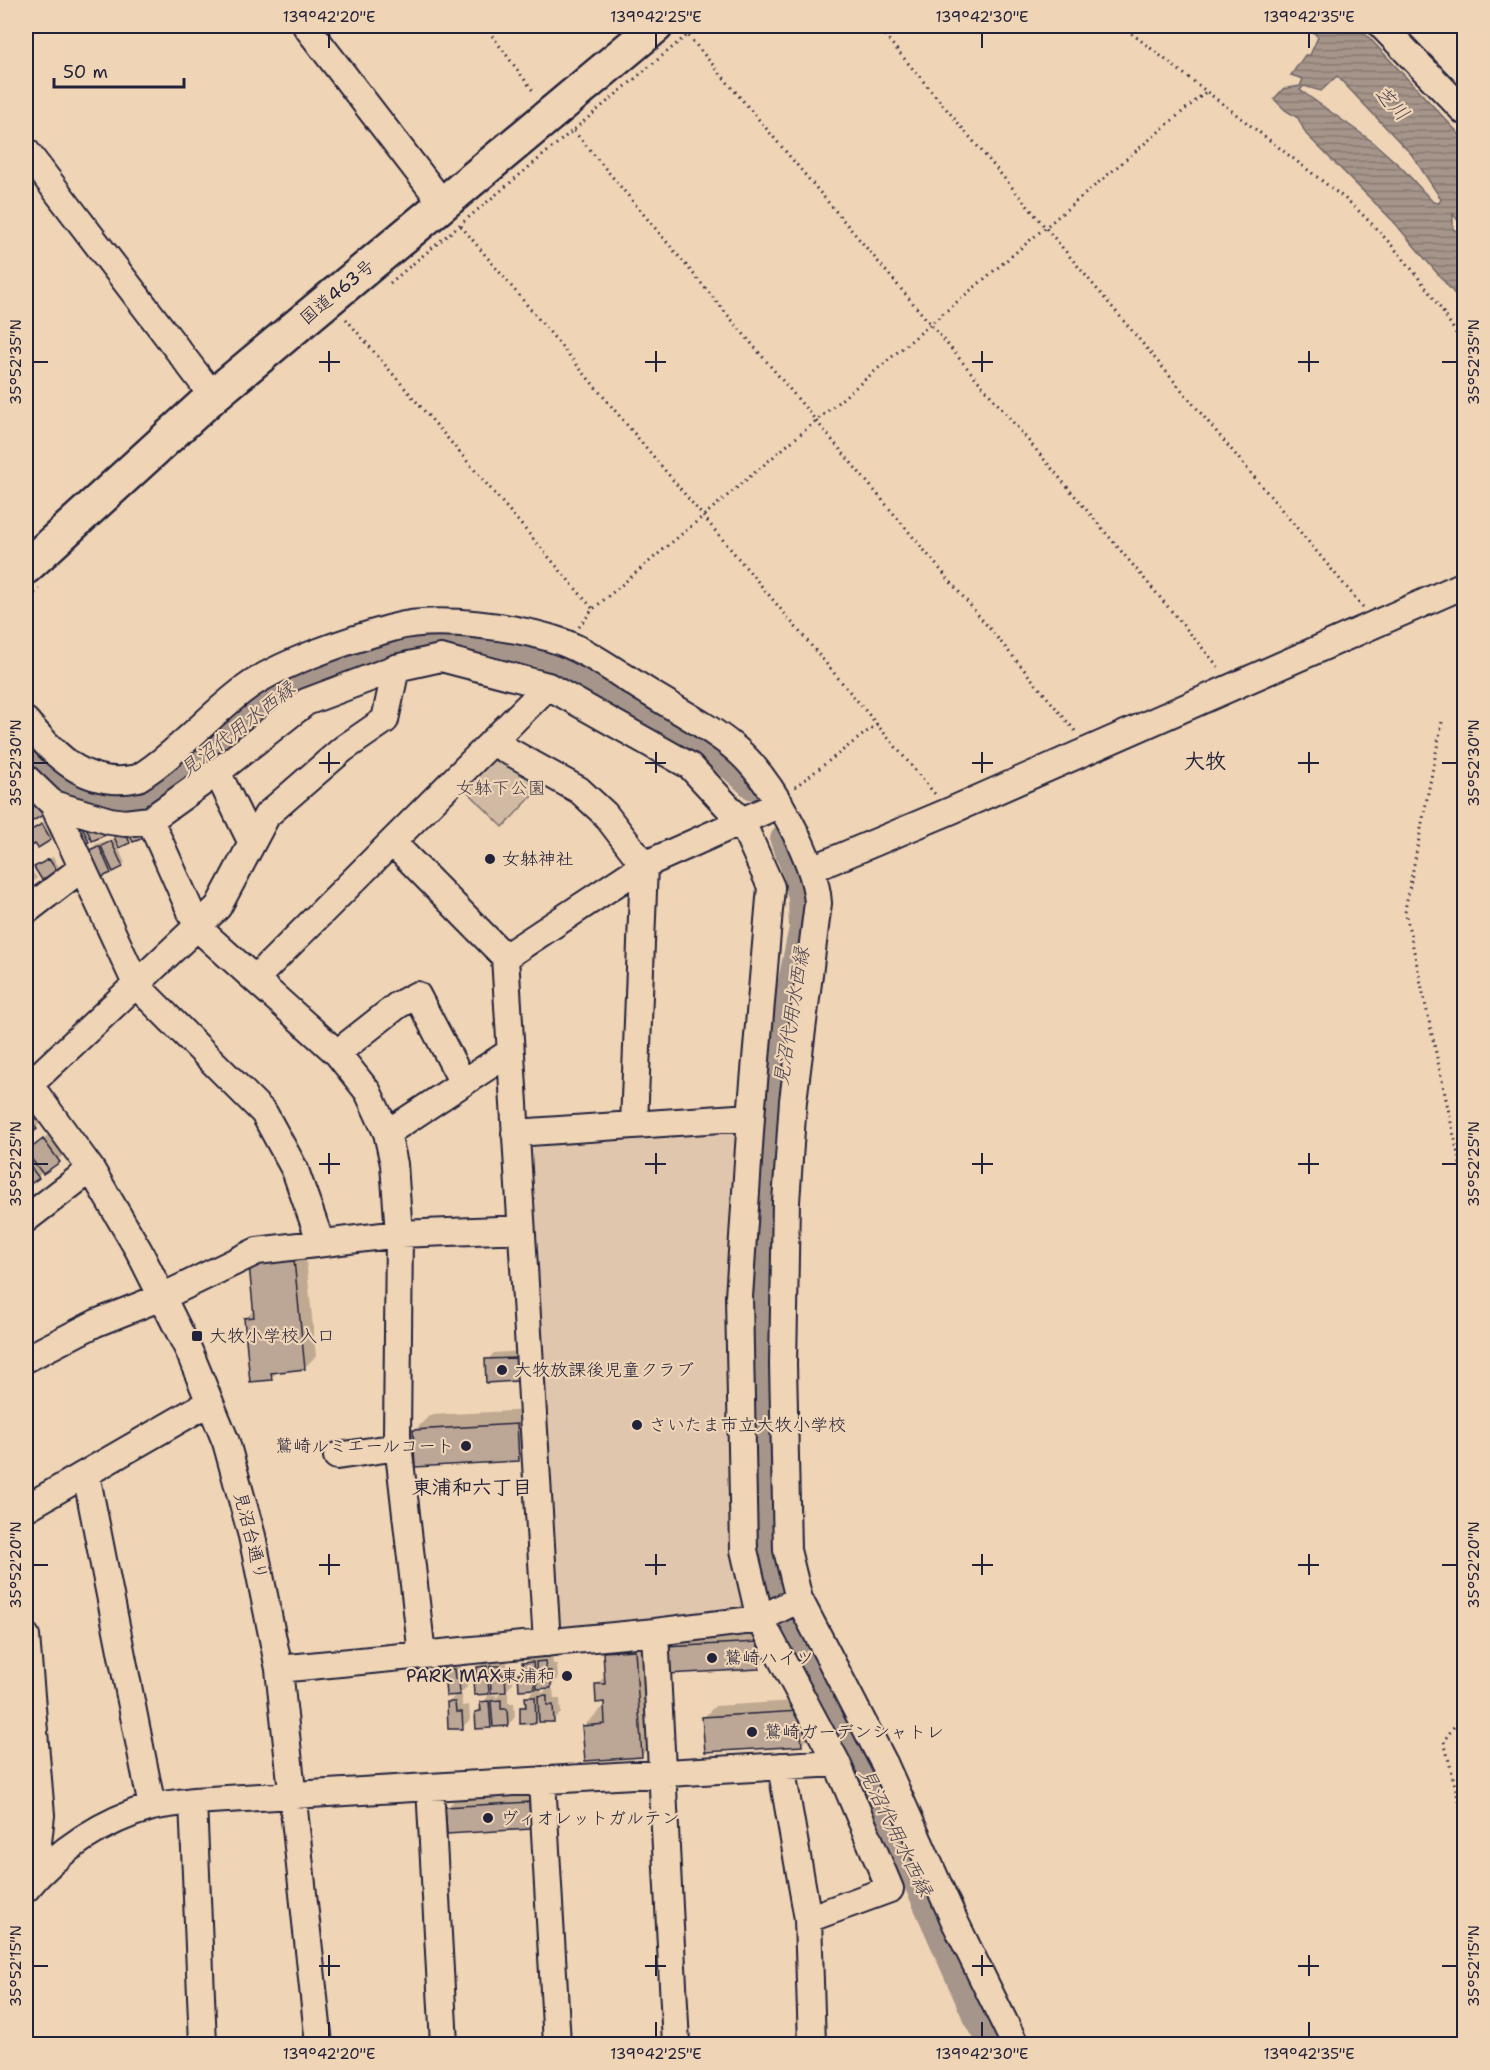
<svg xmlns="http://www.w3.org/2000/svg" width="1490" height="2070" viewBox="0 0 1490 2070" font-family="'Shantell Sans','Klee One',sans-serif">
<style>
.built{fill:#e0c6ad}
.park{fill:#d1baa4;stroke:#7a6e70;stroke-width:1.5}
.water{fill:url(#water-rules);stroke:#71676a;stroke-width:1.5;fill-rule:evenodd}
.shadow{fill:#0003;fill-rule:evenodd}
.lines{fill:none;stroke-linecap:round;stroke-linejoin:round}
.river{stroke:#a6958a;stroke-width:32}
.building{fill:#bca797;stroke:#22223b;stroke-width:1.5}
.minor-casing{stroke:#22223b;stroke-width:30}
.highway-casing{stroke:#22223b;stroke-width:38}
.path{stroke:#22223b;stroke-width:3;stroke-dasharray:1.5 4.5;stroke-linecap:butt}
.minor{stroke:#efd4b6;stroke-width:26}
.highway{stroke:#efd4b6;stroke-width:33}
.ticks{fill:none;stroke:#22223b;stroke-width:2}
.poi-dot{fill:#22223b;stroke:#efd4b6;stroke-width:2}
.labels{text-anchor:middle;stroke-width:4.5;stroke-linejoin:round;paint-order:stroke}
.street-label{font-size:18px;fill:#22223b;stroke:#efd4b6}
.park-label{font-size:18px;fill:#454050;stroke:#efd4b6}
.poi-label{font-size:18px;fill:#22223b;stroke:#efd4b6;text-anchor:start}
.water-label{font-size:20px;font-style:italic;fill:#4a4453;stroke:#efd4b6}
.neighbourhood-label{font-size:20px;font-weight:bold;fill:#22223b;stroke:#efd4b6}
.quarter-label{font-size:21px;font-weight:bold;fill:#22223b;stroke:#efd4b6}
.neatline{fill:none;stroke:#22223b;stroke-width:2}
.ticks-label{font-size:15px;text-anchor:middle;fill:#22223b}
</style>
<defs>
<pattern id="water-rules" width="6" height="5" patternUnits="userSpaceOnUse" patternTransform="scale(1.5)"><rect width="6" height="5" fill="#a6958a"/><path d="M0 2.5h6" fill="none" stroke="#877972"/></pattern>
</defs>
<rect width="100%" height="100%" fill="#efd4b6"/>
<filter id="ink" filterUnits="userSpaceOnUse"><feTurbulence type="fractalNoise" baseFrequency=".0167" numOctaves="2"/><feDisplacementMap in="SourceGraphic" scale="12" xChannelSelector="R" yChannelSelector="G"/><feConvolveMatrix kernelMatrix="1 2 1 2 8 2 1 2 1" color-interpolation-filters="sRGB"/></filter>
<g filter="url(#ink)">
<path class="built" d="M 739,1127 L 751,1607 L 745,1613 L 557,1634 L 528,1138 Z"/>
<path class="park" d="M 492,754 L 546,781 L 503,827 L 461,785 Z"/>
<path class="water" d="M 1307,26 L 1358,26 L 1464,139 L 1464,228 L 1453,214 L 1453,229 L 1464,236 L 1464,305 L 1393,221 L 1306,134 L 1298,118 L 1285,110 L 1274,99 L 1283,89 L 1300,86 L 1303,79 L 1291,75 L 1305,55 L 1310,55 L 1318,37 ZM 1337,76 L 1412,155 L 1441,199 L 1439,203 L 1433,202 L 1401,167 L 1373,142 L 1300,90 L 1304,86 L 1321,91 Z"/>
<path class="shadow" d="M 49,818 L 58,832 L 50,839 L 36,842 L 27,847 L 26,833 Z
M 82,818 L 92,837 L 79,846 Z
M 127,827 L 133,838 L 118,847 L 125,863 L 110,872 L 89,851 L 96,844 L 116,838 Z
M 53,857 L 59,867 L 56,870 L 39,865 Z
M 26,864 L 37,878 L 26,889 Z
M 26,1100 L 43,1121 L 26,1136 Z
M 51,1133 L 66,1153 L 26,1186 L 26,1151 Z
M 305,1249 L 316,1356 L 304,1368 L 279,1370 L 271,1378 L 245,1319 L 255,1309 L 251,1265 Z
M 524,1351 L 525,1372 L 518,1380 L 487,1360 L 494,1353 Z
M 531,1410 L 533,1445 L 518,1460 L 414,1431 L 430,1415 Z
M 657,1628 L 664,1732 L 642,1755 L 584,1726 L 605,1705 L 596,1685 L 606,1675 L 605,1653 L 628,1630 Z
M 768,1631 L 770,1657 L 758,1668 L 667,1648 L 678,1636 Z
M 540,1655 L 540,1659 L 544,1655 L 552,1655 L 553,1664 L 557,1664 L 558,1679 L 548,1689 L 553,1689 L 554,1699 L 560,1699 L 561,1713 L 553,1720 L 540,1717 L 535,1722 L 521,1708 L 527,1702 L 527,1698 L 534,1690 L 538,1690 L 538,1684 L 534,1688 L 519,1673 L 531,1656 ZM 541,1687 L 549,1687 L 542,1694 Z
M 499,1659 L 507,1659 L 507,1669 L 512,1669 L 513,1683 L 506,1691 L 493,1688 L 488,1693 L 474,1679 L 479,1674 L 478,1668 L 486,1660 L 494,1660 L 494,1664 Z
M 461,1662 L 461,1672 L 466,1672 L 467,1687 L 458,1695 L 462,1695 L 462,1706 L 469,1705 L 470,1720 L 462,1727 L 448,1703 L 457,1694 L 446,1670 L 453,1663 Z
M 508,1693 L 508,1703 L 514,1703 L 515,1717 L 508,1725 L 494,1723 L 490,1727 L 476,1712 L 489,1695 L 496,1695 L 496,1698 L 500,1694 Z
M 810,1700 L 812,1734 L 801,1745 L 704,1717 L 715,1706 Z
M 543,1787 L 545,1812 L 530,1828 L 447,1808 L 462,1792 Z"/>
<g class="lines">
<path class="river" d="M 26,746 C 51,772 90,811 130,801 C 184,788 217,735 261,706 C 309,673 381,636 440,634 C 453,634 468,639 481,641 C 502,645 527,646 548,654 C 564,660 580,671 596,679 C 651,709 709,740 754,784
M 786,840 L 799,873 L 804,899 L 805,928 L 789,1006 L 768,1191 L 766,1406 L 771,1567 L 775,1591 L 890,1815 L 977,2012 L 995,2044"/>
</g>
<path class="building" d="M 35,802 L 43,815 L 26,825 L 26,808 Z
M 79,820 L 89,842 L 78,848 L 68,825 Z
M 42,824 L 51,840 L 38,848 L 35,844 L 26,849 L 26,833 Z
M 103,824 L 108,834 L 92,841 L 85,825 Z
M 140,825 L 146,837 L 133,842 L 128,831 Z
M 124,830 L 130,843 L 119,848 L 113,834 Z
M 111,841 L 123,867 L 113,872 L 101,846 Z
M 99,846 L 111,873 L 100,878 L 87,851 Z
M 49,859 L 57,871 L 42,880 L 34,867 Z
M 26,1114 L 37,1129 L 26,1138 Z
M 43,1139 L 60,1162 L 43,1174 L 26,1152 Z
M 26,1161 L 39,1178 L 29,1185 L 26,1181 Z
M 294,1260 L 305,1369 L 271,1373 L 272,1380 L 250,1382 L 244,1318 L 254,1317 L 249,1264 Z
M 517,1358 L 518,1381 L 486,1383 L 485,1359 Z
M 517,1424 L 519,1461 L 415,1467 L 413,1430 Z
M 758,1642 L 759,1669 L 667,1674 L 665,1647 Z
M 635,1650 L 642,1757 L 585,1761 L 582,1726 L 605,1724 L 604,1702 L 596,1703 L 595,1684 L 605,1684 L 603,1652 Z
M 545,1661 L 546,1671 L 551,1671 L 551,1688 L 537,1689 L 536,1662 Z
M 533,1662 L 535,1689 L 519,1690 L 518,1673 L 523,1673 L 522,1663 Z
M 487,1666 L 489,1694 L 474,1695 L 473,1678 L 477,1678 L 477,1667 Z
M 490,1666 L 500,1666 L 501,1675 L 505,1675 L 506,1692 L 491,1693 Z
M 444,1669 L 454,1669 L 455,1679 L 459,1678 L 460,1695 L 446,1696 Z
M 547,1695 L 547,1705 L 553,1705 L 554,1722 L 539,1722 L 538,1696 Z
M 525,1697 L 535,1697 L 536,1723 L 520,1724 L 520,1707 L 526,1707 Z
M 501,1700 L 501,1709 L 507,1709 L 508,1726 L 493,1727 L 491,1701 Z
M 489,1701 L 491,1728 L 476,1729 L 475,1712 L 481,1711 L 480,1702 Z
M 447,1702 L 455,1702 L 456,1712 L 462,1712 L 463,1729 L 448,1729 Z
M 799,1711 L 802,1746 L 705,1752 L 702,1717 Z
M 529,1802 L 531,1829 L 447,1834 L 445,1807 Z"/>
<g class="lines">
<g class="minor-casing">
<path id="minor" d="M 306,26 L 443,204
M 1382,26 L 1464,111
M 26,151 L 213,396
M 26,721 C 57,758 87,789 138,778 C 178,753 208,716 246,688 C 279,663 352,639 392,628 C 436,615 520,627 562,642 C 591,653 619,674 645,690 C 675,709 709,726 736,749 C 771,779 815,858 818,903 L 793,1101 L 786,1202 L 783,1364 L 787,1550 L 799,1599 L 885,1765 L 955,1922 L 1015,2044
M 492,742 L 579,790 L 605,814 L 644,865 L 634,1125
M 217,772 L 252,843
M 26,778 L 53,804 L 110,821 L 125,823 L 150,820 L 217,772 L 306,702 L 396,668 L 441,658 L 548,686 L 690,766 L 742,822 L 771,887 L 751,1117 L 739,1297 L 744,1550 L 760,1619 L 837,1763 L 890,1889 L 808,1919
M 53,804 L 137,986 L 264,1113 L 295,1170 L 321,1243
M 150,820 L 198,928 L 337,1053 L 368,1092 L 387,1133 L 394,1164 L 399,1234 L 397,1435 L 422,1655
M 392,842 L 505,957 L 547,1643
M 812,869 L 950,811 L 1464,585
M 26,911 L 82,868
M 505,957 L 644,865 L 780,804
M 255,979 L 548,686
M 337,1053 L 398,1005 L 417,995 L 463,1083
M 26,1080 L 91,1169 L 139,1251 L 189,1351 L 226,1442 L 252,1536 L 279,1669 L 319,2044
M 26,1088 L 218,907 L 267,815 L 343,749 L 385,720 L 396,668
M 387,1133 L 510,1052
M 515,1133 L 751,1117
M 26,1219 L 91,1169
M 26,1359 L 96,1323 L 164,1296 L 257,1251 L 399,1234 L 521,1229
M 337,1456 L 398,1447
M 86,1474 L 152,1807
M 26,1508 L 210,1402
M 655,1632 L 676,2044
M 26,1636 L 41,1815 L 34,1879
M 279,1669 L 655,1632 L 760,1619 L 799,1599
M 781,1766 L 808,1919 L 812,2044
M 542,1780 L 557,2044
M 430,1787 L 444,2044
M 193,1801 L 203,2044
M 26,1889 C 57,1851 104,1820 152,1807 C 165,1804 180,1803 193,1801 L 837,1763"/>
</g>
<g class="highway-casing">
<path id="highway" d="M 26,567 L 213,396 L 656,26"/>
</g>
<path class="path" d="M 485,26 L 533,91
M 877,26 L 1363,607
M 1122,26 L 1348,201 C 1394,243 1434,293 1464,347
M 681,27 L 1221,670
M 574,131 L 1076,732
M 461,226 L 935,794
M 390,283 L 698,26
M 346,319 L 593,609
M 26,602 L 39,589
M 579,627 L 593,609 L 1207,91
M 1442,722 L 1405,910 L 1464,1182
M 795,787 L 877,724
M 1464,1712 L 1444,1741 L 1464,1822"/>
<use href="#minor" class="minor"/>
<use href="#highway" class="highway"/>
</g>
</g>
<path class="ticks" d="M 329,33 L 329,48M 656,33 L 656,48M 982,33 L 982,48M 1309,33 L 1309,48M 329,351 L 329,372M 656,351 L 656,372M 982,351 L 982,372M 1309,351 L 1309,372M 33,362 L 48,362M 319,362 L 340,362M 645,362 L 666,362M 972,362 L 993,362M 1298,362 L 1319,362M 1442,362 L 1457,362M 329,752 L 329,773M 656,752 L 656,773M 982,752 L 982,773M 1309,752 L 1309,773M 33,763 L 48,763M 319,763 L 340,763M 645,763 L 666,763M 972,763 L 993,763M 1298,763 L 1319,763M 1442,763 L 1457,763M 329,1153 L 329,1174M 656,1153 L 656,1174M 982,1153 L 982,1174M 1309,1153 L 1309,1174M 33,1164 L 48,1164M 319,1164 L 340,1164M 645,1164 L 666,1164M 972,1164 L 993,1164M 1298,1164 L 1319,1164M 1442,1164 L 1457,1164M 329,1554 L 329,1575M 656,1554 L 656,1575M 982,1554 L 982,1575M 1309,1554 L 1309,1575M 33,1565 L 48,1565M 319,1565 L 340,1565M 645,1565 L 666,1565M 972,1565 L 993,1565M 1298,1565 L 1319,1565M 1442,1565 L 1457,1565M 329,1955 L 329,1976M 656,1955 L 656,1976M 982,1955 L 982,1976M 1309,1955 L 1309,1976M 33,1966 L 48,1966M 319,1966 L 340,1966M 645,1966 L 666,1966M 972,1966 L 993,1966M 1298,1966 L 1319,1966M 1442,1966 L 1457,1966M 329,2022 L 329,2037M 656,2022 L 656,2037M 982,2022 L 982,2037M 1309,2022 L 1309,2037"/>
<g class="poi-dot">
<circle cx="490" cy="859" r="6"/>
<rect x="191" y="1330" width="12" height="12" rx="3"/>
<circle cx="502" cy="1370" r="6"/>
<circle cx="637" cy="1425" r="6"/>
<circle cx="466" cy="1446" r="6"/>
<circle cx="712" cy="1658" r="6"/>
<circle cx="567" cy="1676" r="6"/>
<circle cx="752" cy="1732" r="6"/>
<circle cx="488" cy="1818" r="6"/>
</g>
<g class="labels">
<g class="street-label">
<text transform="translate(337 292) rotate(-40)" y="6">国道463号</text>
<text transform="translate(251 1536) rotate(76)" y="6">見沼台通り</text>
</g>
<g class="park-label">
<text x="501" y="794">女躰下公園</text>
</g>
<g class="poi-label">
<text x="502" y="865">女躰神社</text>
<text x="209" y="1342">大牧小学校入口</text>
<text x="514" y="1376">大牧放課後児童クラブ</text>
<text x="649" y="1431">さいたま市立大牧小学校</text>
<text x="454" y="1452" text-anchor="end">鷲崎ルミエールコート</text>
<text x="724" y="1664">鷲崎ハイツ</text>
<text x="555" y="1682" text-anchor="end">PARK MAX東浦和</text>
<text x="764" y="1738">鷲崎ガーデンシャトレ</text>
<text x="500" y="1824">ヴィオレットガルテン</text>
</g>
<g class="water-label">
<text transform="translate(1392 103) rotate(46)" y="7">芝川</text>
<text transform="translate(237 729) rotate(-38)" y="7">見沼代用水西縁</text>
<text transform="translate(791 1016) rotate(-81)" y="7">見沼代用水西縁</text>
<text transform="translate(896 1832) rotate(64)" y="7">見沼代用水西縁</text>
</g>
<g class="neighbourhood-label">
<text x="472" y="1494">東浦和六丁目</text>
</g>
<g class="quarter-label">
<text x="1205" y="768">大牧</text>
</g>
</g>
<rect width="1490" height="2070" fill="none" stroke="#efd4b6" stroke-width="66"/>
<path d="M54 78v9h130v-9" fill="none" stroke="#22223b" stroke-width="3"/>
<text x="63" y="78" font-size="18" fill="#22223b" stroke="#efd4b6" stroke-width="4.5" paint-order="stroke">50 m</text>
<rect x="33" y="33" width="1424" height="2004" class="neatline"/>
<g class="ticks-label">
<text x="329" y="22">139°42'20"E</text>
<text x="656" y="22">139°42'25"E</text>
<text x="982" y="22">139°42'30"E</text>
<text x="1309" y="22">139°42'35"E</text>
<text transform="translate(16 362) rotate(-90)" y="5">35°52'35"N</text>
<text transform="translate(1474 362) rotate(-90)" y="5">35°52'35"N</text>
<text transform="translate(16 763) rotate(-90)" y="5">35°52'30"N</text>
<text transform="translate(1474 763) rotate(-90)" y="5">35°52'30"N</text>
<text transform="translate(16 1164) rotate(-90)" y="5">35°52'25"N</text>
<text transform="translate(1474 1164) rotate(-90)" y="5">35°52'25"N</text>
<text transform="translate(16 1565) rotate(-90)" y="5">35°52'20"N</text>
<text transform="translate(1474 1565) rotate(-90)" y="5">35°52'20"N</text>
<text transform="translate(16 1966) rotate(-90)" y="5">35°52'15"N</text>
<text transform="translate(1474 1966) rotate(-90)" y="5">35°52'15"N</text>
<text x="329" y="2059">139°42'20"E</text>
<text x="656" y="2059">139°42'25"E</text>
<text x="982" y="2059">139°42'30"E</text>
<text x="1309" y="2059">139°42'35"E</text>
</g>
</svg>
